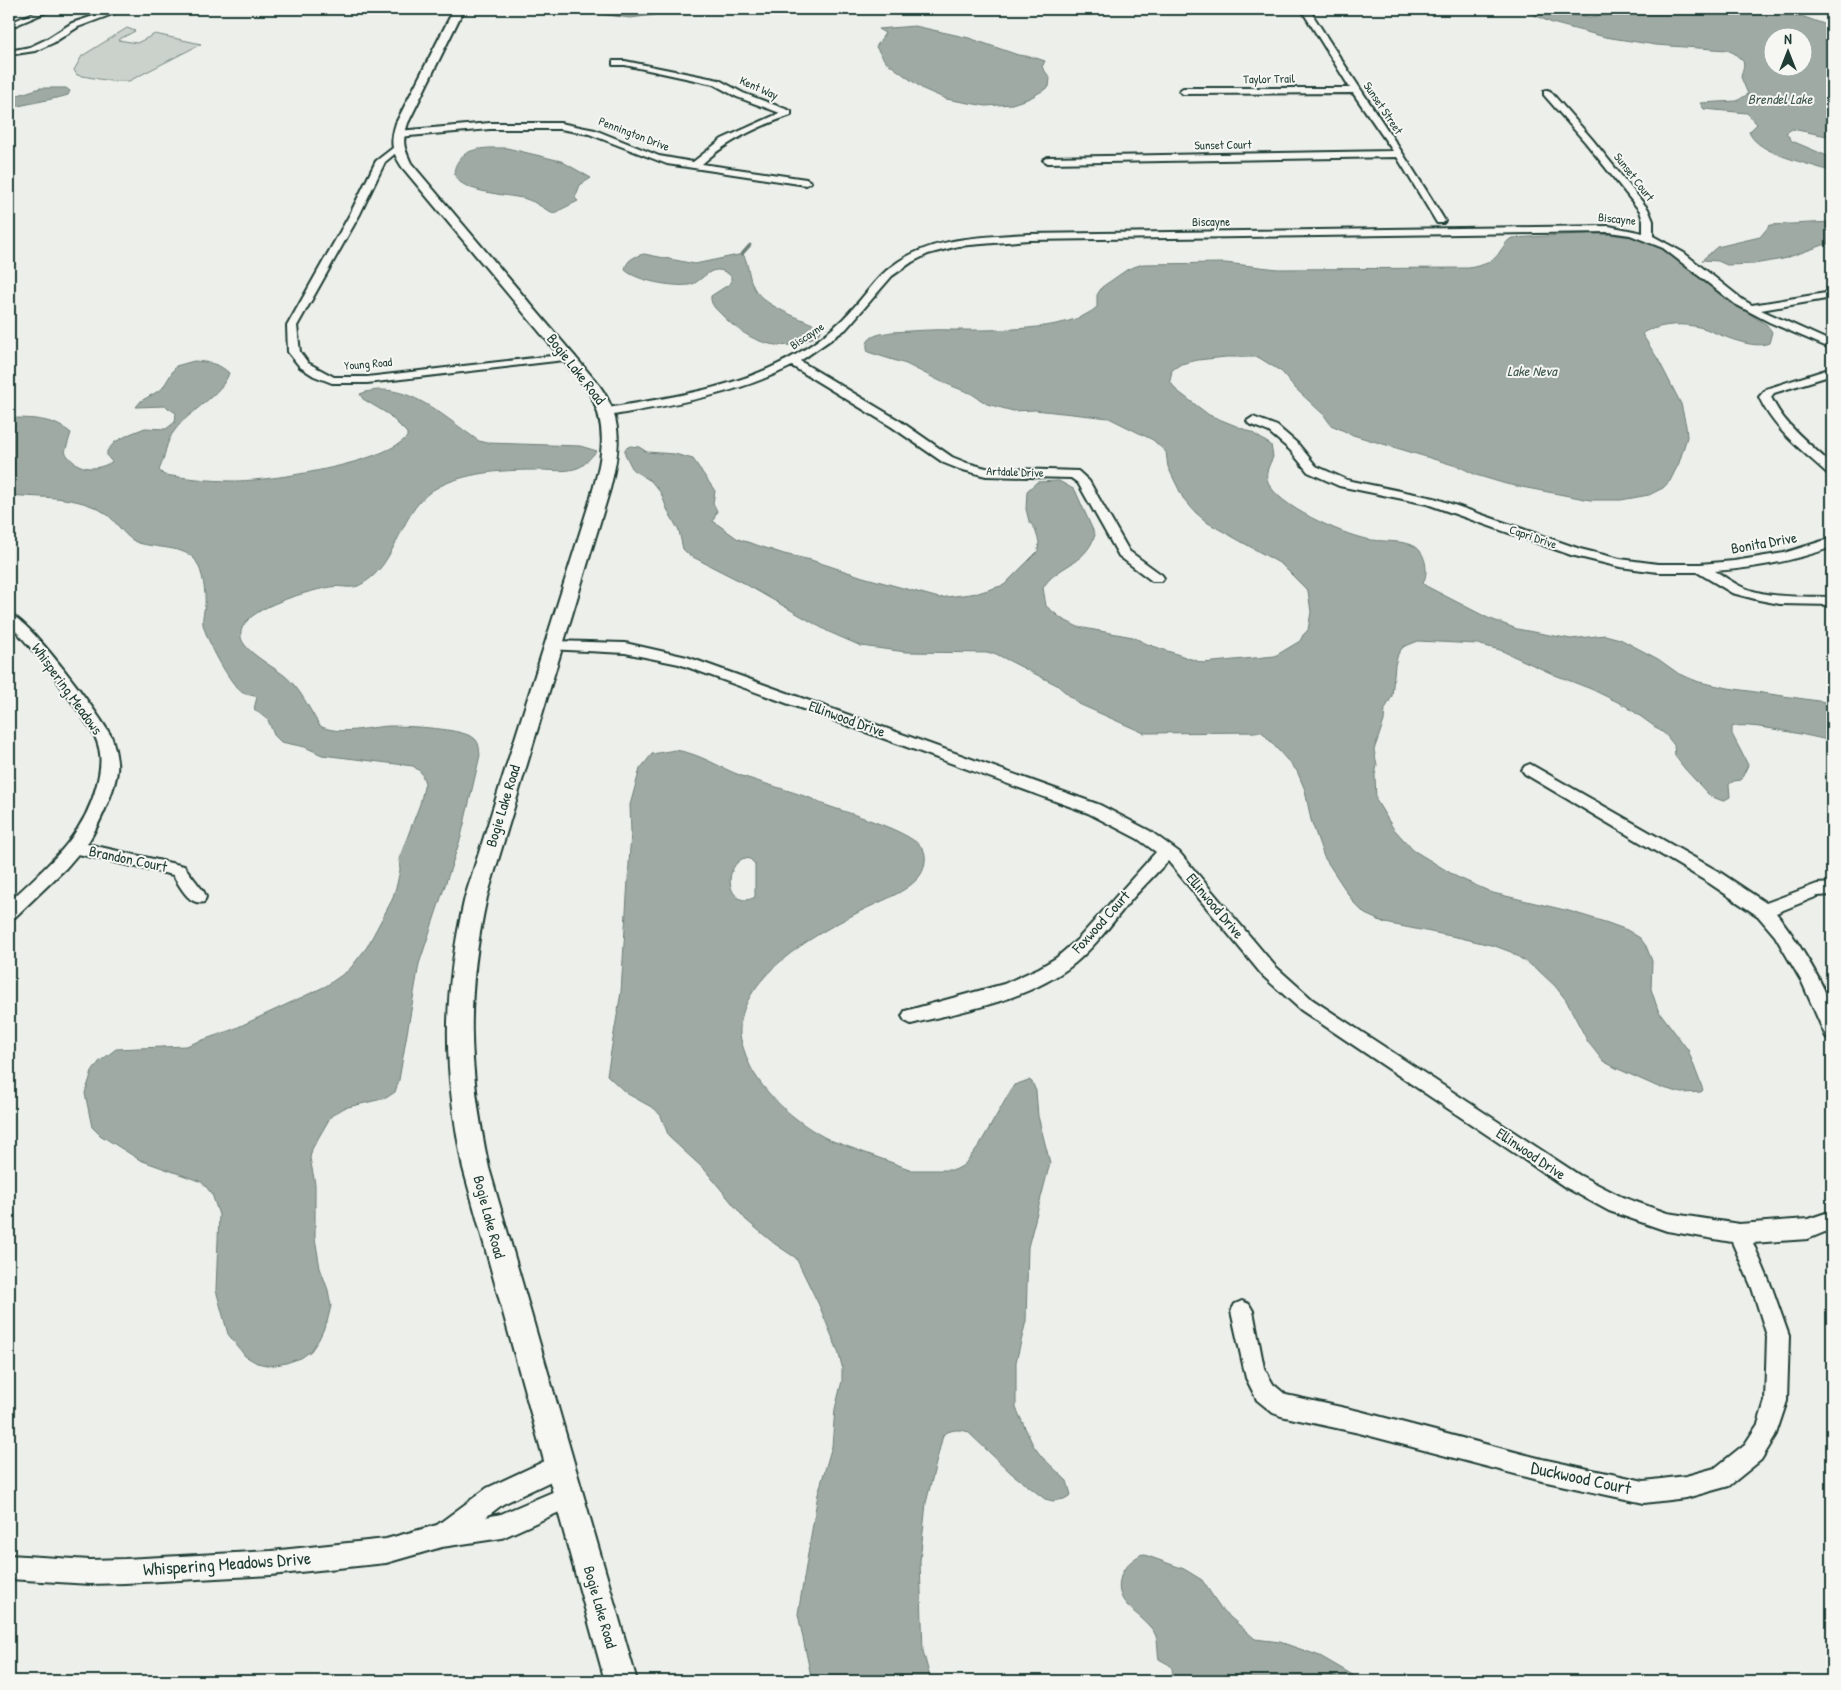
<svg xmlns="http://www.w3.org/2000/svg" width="1841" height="1690" viewBox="0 0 1841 1690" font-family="'Patrick Hand',sans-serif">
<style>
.green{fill:#cbd2cc;stroke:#758880}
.water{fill:#9faaa4;stroke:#6c7e77;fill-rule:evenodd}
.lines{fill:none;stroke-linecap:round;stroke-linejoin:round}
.stream{stroke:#6c7e77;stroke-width:3}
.minor-casing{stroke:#1f3d34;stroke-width:4}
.major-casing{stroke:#1f3d34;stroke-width:4}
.minor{fill:#f6f6f2;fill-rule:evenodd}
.major{fill:#f6f6f2;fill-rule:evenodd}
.labels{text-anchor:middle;stroke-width:4;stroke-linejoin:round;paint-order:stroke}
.far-street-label{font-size:12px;fill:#1f3d34;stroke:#f6f6f2}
.far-water-label{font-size:14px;font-style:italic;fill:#3f5850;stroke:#f6f6f2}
.street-label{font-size:15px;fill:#1f3d34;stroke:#f6f6f2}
.near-street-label{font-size:18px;fill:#1f3d34;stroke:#f6f6f2}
</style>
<rect width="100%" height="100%" fill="#edefea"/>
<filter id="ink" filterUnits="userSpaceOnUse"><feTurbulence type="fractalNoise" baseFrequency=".02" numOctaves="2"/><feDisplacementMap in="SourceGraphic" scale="10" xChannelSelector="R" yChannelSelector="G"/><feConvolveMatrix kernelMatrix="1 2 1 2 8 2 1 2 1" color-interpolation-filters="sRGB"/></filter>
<g filter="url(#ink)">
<path class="green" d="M 127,28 L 135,31 L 118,40 L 137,43 L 155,34 L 201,44 L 129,81 L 110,81 L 77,75 L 74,70 L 82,56 Z"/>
<path class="water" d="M 563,9 L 660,9 L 655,15 L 630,18 Z
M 1521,9 L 1576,9 L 1571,10 L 1572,14 L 1589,17 L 1607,15 L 1605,10 L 1597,9 L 1782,9 L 1832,27 L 1832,137 L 1792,129 L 1786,133 L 1792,141 L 1832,158 L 1832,172 C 1810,163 1758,155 1749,132 L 1757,124 L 1747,113 L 1704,109 L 1700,103 L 1737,101 L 1748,94 L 1741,77 L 1744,65 L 1743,61 L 1734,53 L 1727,50 L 1656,45 L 1605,37 L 1552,23 ZM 1774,38 L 1804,38 L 1804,68 L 1774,68 Z
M 915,26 L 969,38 L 1018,55 L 1033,57 L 1045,61 L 1042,67 L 1050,78 L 1049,87 L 1030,98 L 1012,104 L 986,106 L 946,99 L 923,89 L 893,67 L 885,61 L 876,47 L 885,33 L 878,29 Z
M 40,88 L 66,88 L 70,91 L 68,95 L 61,97 L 9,108 L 9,98 Z
M 507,148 L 561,161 L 591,178 L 580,185 L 575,198 L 578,201 L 554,213 C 544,210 537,202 526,199 C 511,194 435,193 459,160 C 468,146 492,148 507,148 Z
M 1832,222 L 1832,242 L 1783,259 L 1754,264 L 1727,265 L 1718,261 L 1702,260 L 1717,247 L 1760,237 L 1770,225 Z
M 1598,233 L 1633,237 L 1666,250 L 1722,296 L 1767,325 L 1772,332 L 1769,343 C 1753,350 1721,335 1706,329 C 1691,324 1671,323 1656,328 C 1650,330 1646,330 1642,334 L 1659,361 L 1681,404 L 1686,426 L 1687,437 L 1679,463 L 1670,481 L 1663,488 L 1649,495 L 1621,500 L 1590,500 L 1506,484 L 1476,475 L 1460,467 L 1353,435 L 1331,425 L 1324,415 L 1295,388 L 1282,372 L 1258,357 L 1226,357 L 1198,360 L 1181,364 L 1172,370 L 1170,381 L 1176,390 L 1209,415 L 1251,432 L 1271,445 L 1273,457 C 1270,464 1264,473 1268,482 C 1277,506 1342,534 1366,539 C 1379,542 1404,540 1414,546 C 1426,552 1429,573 1423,583 L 1426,586 L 1488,618 L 1517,629 L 1571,639 L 1605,635 L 1620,639 L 1658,659 L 1679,674 L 1699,682 L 1728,688 L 1832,703 L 1832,741 C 1814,737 1746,721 1732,727 L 1732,734 L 1748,765 L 1741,780 L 1734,781 L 1729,784 L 1730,797 L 1723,801 L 1710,796 L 1685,769 L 1675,756 L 1674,745 L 1665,734 L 1626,706 L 1591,689 L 1555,675 L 1500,650 L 1477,644 L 1418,641 L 1403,647 L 1398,654 L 1395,665 L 1392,696 L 1385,709 L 1384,721 L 1374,750 L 1377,765 L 1375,775 L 1376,800 L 1393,828 L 1413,850 L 1457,877 L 1493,893 L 1569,911 L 1608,923 L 1627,930 L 1640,938 L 1646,946 L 1652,961 L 1651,989 L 1658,1010 L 1688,1050 L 1703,1090 L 1701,1092 L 1682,1093 L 1656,1086 L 1616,1068 L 1603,1061 L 1588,1042 L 1566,1000 L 1555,986 L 1538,970 L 1511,952 L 1495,946 L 1461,938 L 1385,923 L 1365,914 L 1354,903 L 1324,857 L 1311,820 L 1305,790 L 1297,771 L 1262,732 L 1144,733 L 1079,704 L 1057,685 L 994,653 L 906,652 L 861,646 L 829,632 L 740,581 L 689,555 L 683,549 L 679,531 L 667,509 L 661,493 L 651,481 L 633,470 L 625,454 L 625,449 L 630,446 L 639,447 L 647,452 L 675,454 L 693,459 L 715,491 L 713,503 L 717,511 L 713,521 L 738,539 L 784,554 L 811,560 L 863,577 L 939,598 L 978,593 L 1004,585 L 1038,551 L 1039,542 L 1035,529 L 1029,521 L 1026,509 L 1027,491 L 1037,482 L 1059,481 L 1075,490 L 1095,535 C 1085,566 1056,565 1043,588 L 1046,606 L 1062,619 L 1078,627 L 1133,637 L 1147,644 L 1203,663 L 1275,656 L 1300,641 L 1303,635 L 1308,630 L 1311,612 L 1308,591 L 1281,564 L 1208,523 L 1196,513 L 1183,498 L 1168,467 L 1166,452 L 1153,440 L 1109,418 L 1035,410 L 1013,411 L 987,404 L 972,394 L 942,382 L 906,364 L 868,352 C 862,335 881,334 892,332 C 913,331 933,329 953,330 C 990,330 1070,332 1097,307 L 1097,295 L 1102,287 L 1128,269 L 1143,264 L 1225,263 L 1278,269 L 1469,268 C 1483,265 1494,263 1501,250 C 1505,245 1506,241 1512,238 Z
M 644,254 L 695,264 L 743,254 C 749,264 748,277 754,288 C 765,308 802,318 821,328 L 821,331 C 817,336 811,339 805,341 C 775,354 743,337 722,315 C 717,310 710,305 711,296 L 731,283 L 731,276 C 711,259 703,283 689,285 C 673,287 637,281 625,270 C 626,260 635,256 644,254 Z
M 194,361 C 207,362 219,363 229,373 C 222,395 189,411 175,430 C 165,442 166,456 159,470 L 164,475 C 187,478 210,481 233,481 C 271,481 382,464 407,437 L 407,433 L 388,414 L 363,399 L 360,394 C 404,377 445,418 479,441 L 488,443 L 580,446 L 597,451 C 590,457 585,467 574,469 C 564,472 551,470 540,470 C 507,470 471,471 440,486 C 397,507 400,567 358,586 C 349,589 340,585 331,587 C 312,590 236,609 241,637 C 243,651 274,667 285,676 C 301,689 309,709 320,726 C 340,736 368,727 389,726 C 406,726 467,728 476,740 C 480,745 479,750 480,755 L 461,837 L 419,964 L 399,1080 L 395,1092 L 386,1098 L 344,1108 L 331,1116 L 312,1149 L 310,1158 L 315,1184 L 315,1238 L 320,1268 L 328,1290 L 331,1306 L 327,1322 L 319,1339 L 311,1351 L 301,1358 L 286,1363 L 271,1366 L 257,1363 L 245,1356 L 228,1334 L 216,1290 L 219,1215 L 212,1194 L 202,1182 L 140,1160 L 100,1135 L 92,1127 L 85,1093 L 92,1072 L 99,1062 L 116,1049 L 186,1046 L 234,1029 L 326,986 L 349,970 L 367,947 L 392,900 L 397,884 L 400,870 L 399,859 L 420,804 L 425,783 L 421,772 L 413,766 L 322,755 L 305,747 L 281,742 L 274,735 L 268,720 L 254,709 L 257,697 C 253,695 247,695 243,693 C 230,685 206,639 203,624 C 202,618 204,612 205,605 C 206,593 203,572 196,561 C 186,546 154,548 139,543 C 125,539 117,521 105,513 C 79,495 39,498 9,495 L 9,418 C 31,418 53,418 71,433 L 65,452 C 76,470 94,472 112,462 L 107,456 L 107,451 L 115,442 L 130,434 L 145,428 L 166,429 L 175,422 L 176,413 L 165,406 L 136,407 L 141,401 L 162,389 L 176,366 Z
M 675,750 C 699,753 720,768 742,776 C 765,784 788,790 810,798 C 817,801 824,805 831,807 C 852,814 912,832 923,849 C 927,855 925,868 921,874 C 910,892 875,903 857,913 C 814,935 737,978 740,1035 C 741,1041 743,1047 745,1053 C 755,1088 798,1125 830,1140 L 912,1170 L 955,1170 L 964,1165 L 980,1144 L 1014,1085 L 1029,1080 L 1032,1082 L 1036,1091 L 1038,1116 L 1050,1163 L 1028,1247 L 1026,1321 L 1016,1362 L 1016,1408 L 1033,1445 L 1041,1456 L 1067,1481 L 1071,1495 L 1064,1499 L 1053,1501 L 1045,1499 L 1011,1473 L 968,1432 C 961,1429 950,1429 943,1435 L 926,1503 L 920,1561 L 923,1651 L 931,1681 L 812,1681 L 798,1614 L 818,1494 L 832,1446 L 835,1409 L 842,1381 L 842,1366 L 838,1351 L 819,1305 L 796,1258 L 775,1244 L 746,1220 L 705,1170 L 669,1137 L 661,1116 L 655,1109 L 626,1093 L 607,1075 L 621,992 L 631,832 L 630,805 L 640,769 L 652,754 ZM 744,858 L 750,859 L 755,864 L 755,897 C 731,911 719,870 744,858 Z
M 1142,1554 L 1184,1569 L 1202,1580 L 1222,1610 L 1255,1639 L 1280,1642 L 1320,1656 L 1363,1681 L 1171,1681 C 1175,1664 1170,1666 1159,1659 C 1157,1650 1159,1640 1154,1632 C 1140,1611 1112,1605 1121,1576 C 1124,1566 1133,1559 1142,1554 Z"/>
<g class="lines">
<path class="stream" d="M 742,254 L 750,245"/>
<g class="minor-casing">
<path id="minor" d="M 44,9 L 54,9 L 9,28 L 9,23 Z
M 115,9 L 126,9 L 78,27 L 53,43 L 35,51 L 9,55 L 9,51 L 30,47 L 47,39 L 72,23 Z
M 1301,9 L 1309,9 C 1353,80 1402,149 1445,221 L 1443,223 L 1437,223 L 1397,157 L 1048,163 L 1043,160 L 1048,157 L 1393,151 L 1353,93 L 1183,94 L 1179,91 L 1183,88 L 1350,88 Z
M 613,61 L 625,61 L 719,80 L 743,93 L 791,111 L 791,115 C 759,126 727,141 702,164 L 806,179 L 811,182 L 806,185 L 667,164 L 589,134 L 560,129 L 490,129 L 398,137 L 394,134 L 398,131 L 490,123 L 560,123 L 595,130 L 659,156 L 693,162 L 722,139 L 780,113 L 737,97 L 713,84 L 625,65 L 613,65 Z
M 1547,90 L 1550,91 L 1592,139 L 1648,209 L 1653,221 L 1653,236 L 1684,253 L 1743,300 L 1752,305 L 1832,292 L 1832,298 L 1761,310 L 1832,342 L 1832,349 L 1769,322 L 1735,304 L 1663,248 L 1630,235 L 1609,232 L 1029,240 L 958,246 L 928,254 L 912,262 L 892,276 L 846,329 L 800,361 L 900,421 L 952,457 L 967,463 L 986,468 L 1078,471 L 1089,481 L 1129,551 L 1162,575 L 1164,578 L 1162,581 L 1152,581 L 1119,556 L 1078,483 L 1071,478 L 986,476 L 959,469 L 944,463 L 892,427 L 792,366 C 735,395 670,405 608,416 L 602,412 L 608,408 C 672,397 740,388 797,354 C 819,341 839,325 855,306 C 867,293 877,277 891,267 C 929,237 983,237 1029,234 L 1609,226 L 1643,233 L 1643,221 L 1640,211 L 1586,143 L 1544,95 L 1544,91 Z
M 398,144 L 403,147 L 385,162 L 360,214 L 297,326 L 300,352 L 308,363 L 334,377 L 367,377 L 569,354 L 573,355 L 575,357 L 573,359 L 367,383 L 332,383 L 314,376 L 300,367 L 288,352 L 287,326 L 350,214 L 376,161 Z
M 1832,368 L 1832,375 L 1774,393 L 1771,397 C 1784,426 1810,443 1832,465 L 1832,475 L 1828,474 C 1802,450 1774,430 1759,397 L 1766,389 Z
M 1253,417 L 1277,426 L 1298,444 L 1316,466 L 1347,480 L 1434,498 L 1580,549 L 1620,559 L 1658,564 L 1700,564 L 1734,561 L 1784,553 L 1832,538 L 1832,547 C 1795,561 1755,568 1715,571 C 1724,576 1733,583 1742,587 C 1770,599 1803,596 1832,597 L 1832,605 L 1780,604 L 1759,600 L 1732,593 L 1697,572 L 1658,572 L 1620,567 L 1571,555 L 1427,504 L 1339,486 L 1308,472 L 1290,450 L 1269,432 L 1249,424 L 1247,421 Z
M 9,614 C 29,619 100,715 111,736 C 114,743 116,754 117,762 C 120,782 98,827 87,844 L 184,866 L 204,892 L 206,897 L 204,902 C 189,906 180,886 173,875 L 78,854 L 66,868 L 15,917 L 9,919 L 9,902 C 47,866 84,837 97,784 C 102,764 103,749 91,729 L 52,673 L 18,633 L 9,625 Z
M 553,641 L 625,643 L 687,657 L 1100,805 L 1150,831 L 1179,852 L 1275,966 L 1313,1000 L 1579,1175 L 1622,1197 L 1667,1213 L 1739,1224 L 1808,1219 L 1832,1211 L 1832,1229 L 1808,1239 L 1753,1243 L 1772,1288 L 1789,1336 L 1787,1401 L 1775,1437 L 1761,1460 L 1729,1486 L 1686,1498 L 1644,1503 L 1542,1481 L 1359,1433 L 1281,1416 L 1273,1413 L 1257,1400 L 1246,1378 L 1231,1311 L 1235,1304 L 1242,1301 L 1249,1304 L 1253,1311 L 1264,1368 L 1273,1384 L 1286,1395 L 1359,1411 L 1542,1459 L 1644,1481 L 1686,1476 L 1715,1468 L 1745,1444 L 1758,1424 L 1765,1401 L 1767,1336 L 1752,1288 L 1732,1242 L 1667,1231 L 1609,1211 L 1565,1187 L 1301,1010 L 1263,976 L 1168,861 C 1154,876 1139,890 1126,906 C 1110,926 1094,947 1075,963 C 1030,1000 966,1010 911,1024 L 905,1021 L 902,1016 L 905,1011 L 1004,984 L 1039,968 L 1056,958 L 1078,939 L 1156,852 L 1138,839 L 1088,813 L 679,664 L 625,653 L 548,649 L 546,646 L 548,643 Z
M 1530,764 L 1721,873 L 1766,903 L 1817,884 L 1832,883 L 1832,895 L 1818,896 L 1776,913 C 1792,932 1828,988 1832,1012 C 1834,1021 1832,1031 1832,1040 L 1826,1037 L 1802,982 L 1775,936 L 1758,916 L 1709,883 L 1525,774 L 1522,770 L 1525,766 Z
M 560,1454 L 568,1457 L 571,1465 L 568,1473 L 503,1504 L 486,1517 L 501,1514 L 569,1485 L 577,1488 L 580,1496 L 577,1504 L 502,1538 L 442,1547 L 386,1563 L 271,1575 L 125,1583 L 90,1584 L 9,1579 L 9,1555 L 90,1560 L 125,1559 L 271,1551 L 386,1539 L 437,1525 L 487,1488 Z"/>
</g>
<g class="major-casing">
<path id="major" d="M 454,9 L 464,9 L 408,123 C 402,142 403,146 411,163 L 599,385 C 624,420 620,449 610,489 L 487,897 C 465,997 468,1068 489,1168 L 637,1681 L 605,1681 L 463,1168 C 443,1068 442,997 465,897 L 589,504 C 601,462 611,430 588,390 L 402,167 C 391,150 390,142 396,123 Z"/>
</g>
<use href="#minor" class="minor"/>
<use href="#major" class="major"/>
</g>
</g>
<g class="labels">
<g class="far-street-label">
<text transform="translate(1269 79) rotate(-1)" y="4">Taylor Trail</text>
<text transform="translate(759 88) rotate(24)" y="4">Kent Way</text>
<text transform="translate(1383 108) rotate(56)" y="4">Sunset Street</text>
<text transform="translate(634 134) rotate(21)" y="4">Pennington Drive</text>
<text transform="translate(1223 145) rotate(-1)" y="4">Sunset Court</text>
<text transform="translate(1634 177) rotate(52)" y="4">Sunset Court</text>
<text transform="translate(1617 219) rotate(6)" y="4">Biscayne</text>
<text x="1211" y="226">Biscayne</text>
<text transform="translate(807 336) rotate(-34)" y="4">Biscayne</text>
<text transform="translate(368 364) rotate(-5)" y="4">Young Road</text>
<text transform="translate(1015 472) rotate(2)" y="4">Artdale Drive</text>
<text transform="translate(1533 537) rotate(19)" y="4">Capri Drive</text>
</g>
<g class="far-water-label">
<text x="1780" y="104">Brendel Lake</text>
<text x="1532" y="376">Lake Neva</text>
</g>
<g class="street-label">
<text transform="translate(576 369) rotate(52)" y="5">Bogie Lake Road</text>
<text transform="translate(1764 543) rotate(-10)" y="5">Bonita Drive</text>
<text transform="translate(67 689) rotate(54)" y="5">Whispering Meadows</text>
<text transform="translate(847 719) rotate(20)" y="5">Ellinwood Drive</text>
<text transform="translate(503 806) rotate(-73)" y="5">Bogie Lake Road</text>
<text transform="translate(128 859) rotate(12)" y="5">Brandon Court</text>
<text transform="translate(1215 906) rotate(50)" y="5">Ellinwood Drive</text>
<text transform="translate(1101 922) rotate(-48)" y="5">Foxwood Court</text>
<text transform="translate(1531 1154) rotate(34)" y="5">Ellinwood Drive</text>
<text transform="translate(489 1217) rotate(75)" y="5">Bogie Lake Road</text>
<text transform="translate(600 1607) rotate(74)" y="5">Bogie Lake Road</text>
</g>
<g class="near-street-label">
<text transform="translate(1581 1478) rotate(12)" y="6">Duckwood Court</text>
<text transform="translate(227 1564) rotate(-4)" y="6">Whispering Meadows Drive</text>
</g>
</g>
<rect width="1841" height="1690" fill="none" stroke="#f6f6f2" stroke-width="30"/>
<rect x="15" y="15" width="1811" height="1660" fill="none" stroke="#1f3d34" stroke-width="2" filter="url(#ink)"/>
<g transform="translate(1788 52)"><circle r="24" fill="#f6f6f2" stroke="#a0aca6"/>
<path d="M0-4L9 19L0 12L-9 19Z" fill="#1f3d34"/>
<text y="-8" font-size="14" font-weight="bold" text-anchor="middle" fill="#1f3d34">N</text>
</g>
</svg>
